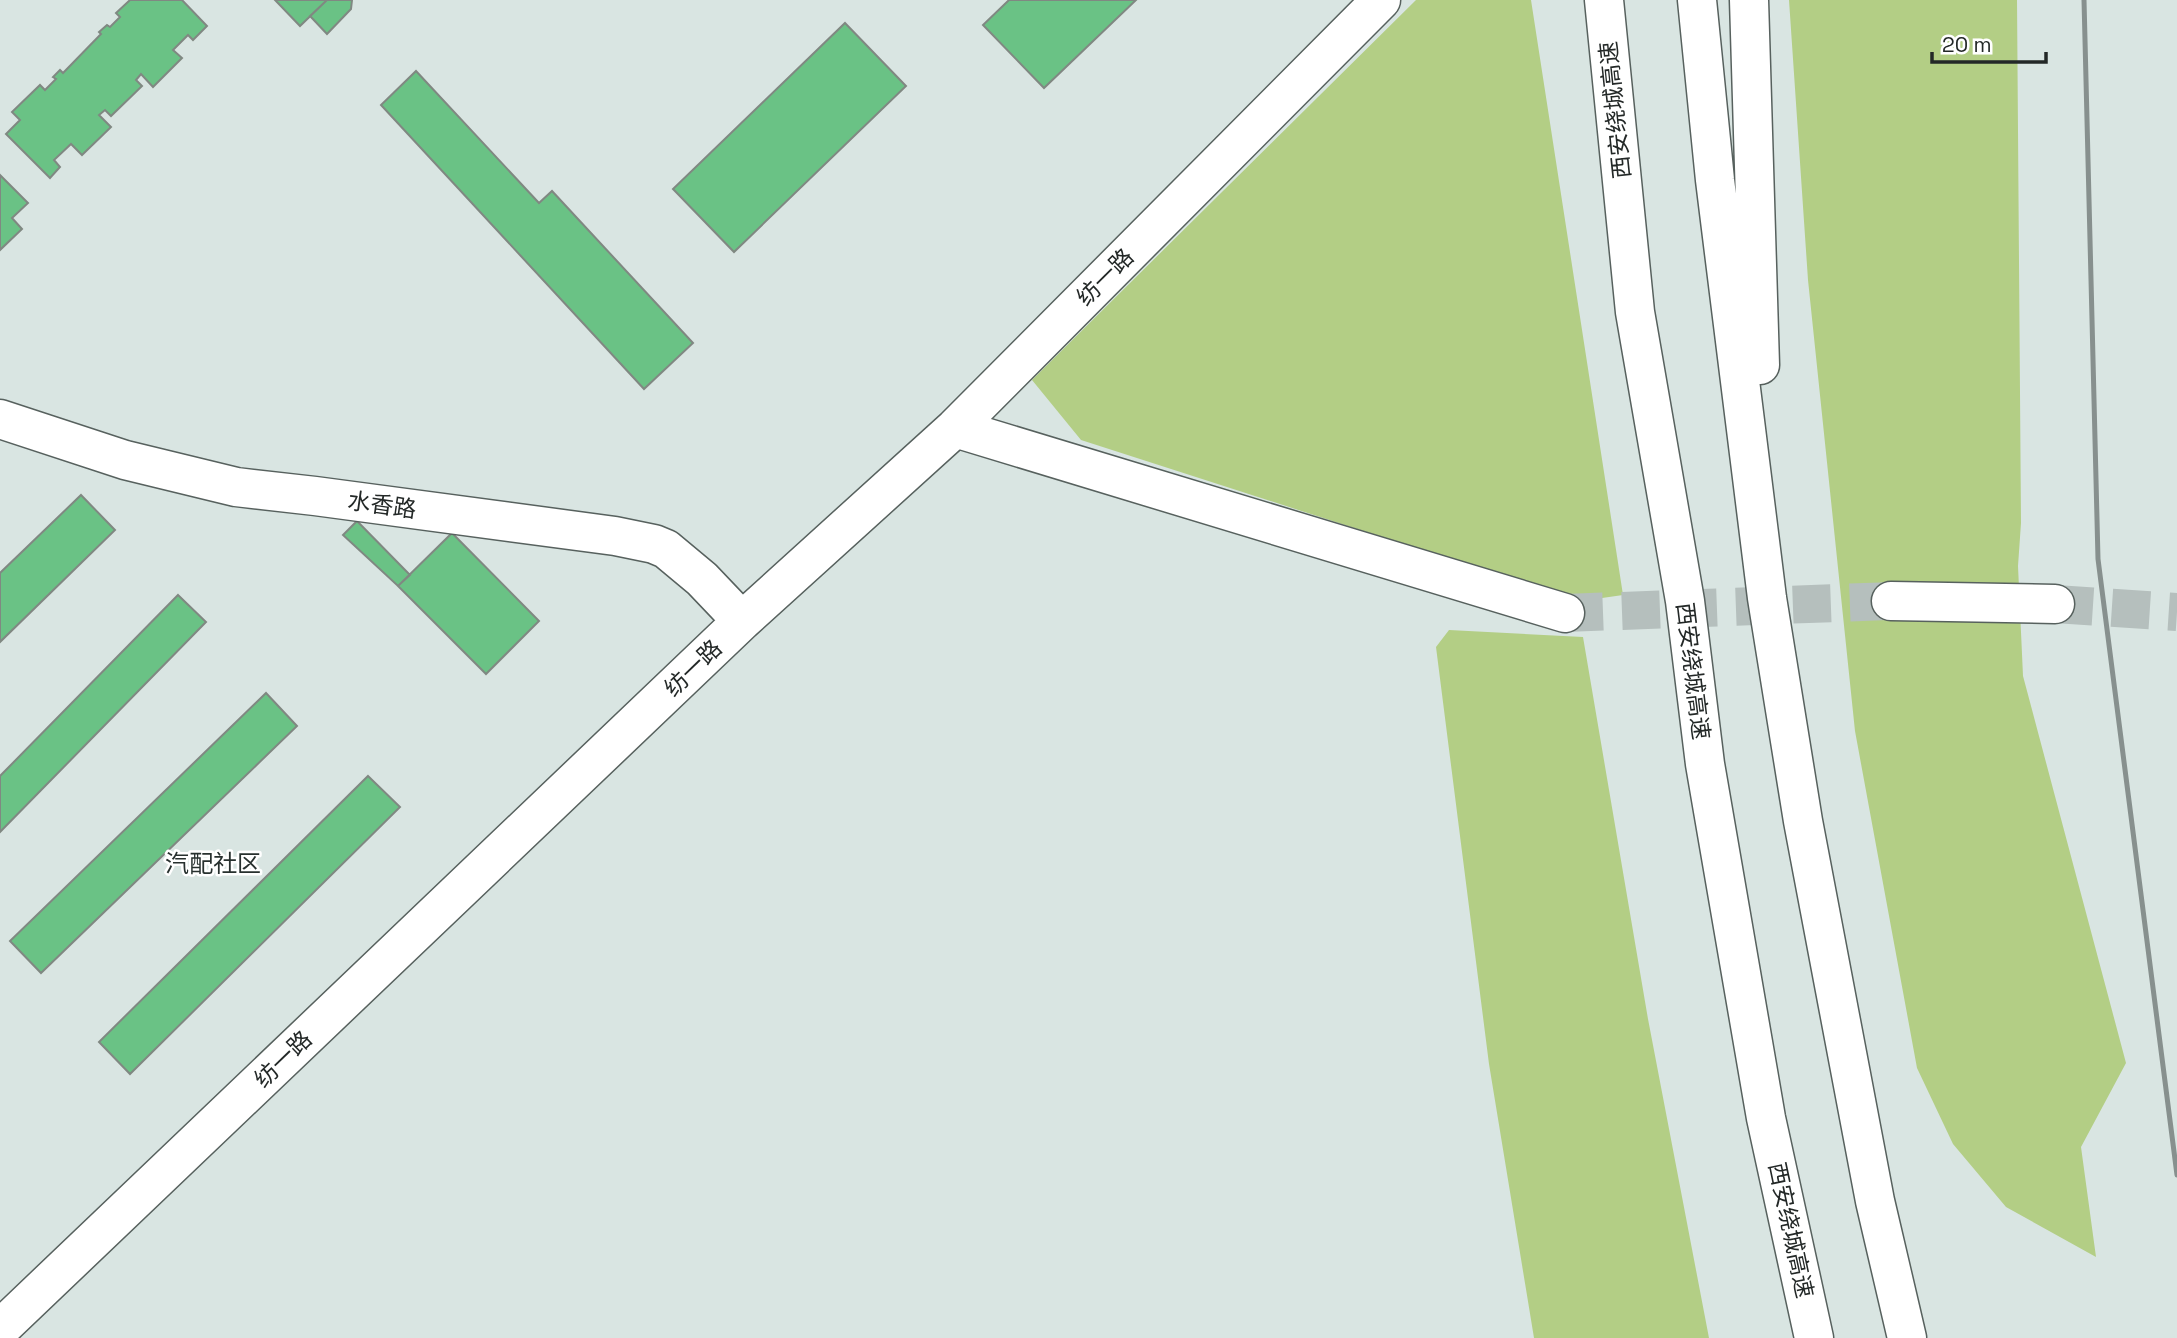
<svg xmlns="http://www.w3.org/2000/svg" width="2177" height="1338" viewBox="0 0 2177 1338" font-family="'Space Grotesk','Noto Sans SC',sans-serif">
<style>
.green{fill:#b3ce85}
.building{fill:#6ac285;stroke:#808882;stroke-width:2}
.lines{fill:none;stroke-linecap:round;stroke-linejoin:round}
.tertiary-tunnel{stroke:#b5bfbd;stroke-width:38;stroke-dasharray:38 19;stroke-linecap:butt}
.tertiary-casing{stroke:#57615e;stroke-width:41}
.motorway-casing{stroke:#57615e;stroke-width:41}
.tertiary{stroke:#fff;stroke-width:38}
.motorway{stroke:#fff;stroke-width:38}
.rail{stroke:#87908e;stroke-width:5}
.labels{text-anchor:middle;stroke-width:5;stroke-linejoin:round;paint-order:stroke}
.street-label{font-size:23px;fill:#232827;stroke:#fff}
.neighbourhood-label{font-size:24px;fill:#27302e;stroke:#fff}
</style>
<rect width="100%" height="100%" fill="#d9e5e2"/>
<path class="green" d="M 1416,0 L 1531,0 L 1623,595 L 1581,601 L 1081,440 L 1032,380 Z
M 1789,0 L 2017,0 L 2021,523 L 2018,566 L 2023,676 L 2126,1063 L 2081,1147 L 2096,1257 L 2006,1207 L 1953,1144 L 1917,1068 L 1855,731 L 1808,280 Z
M 1449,630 L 1583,637 L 1648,1019 L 1709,1338 L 1534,1338 L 1489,1064 L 1436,647 Z"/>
<path class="building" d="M 130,0 L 182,0 L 207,26 L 193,40 L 188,35 L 173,50 L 182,58 L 153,87 L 141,74 L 136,80 L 142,86 L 111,116 L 105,110 L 99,115 L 111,127 L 82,155 L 71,144 L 54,160 L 60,167 L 50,178 L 6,134 L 20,120 L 12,112 L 40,85 L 45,90 L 56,79 L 53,77 L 60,70 L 63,73 L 101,34 L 99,32 L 107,25 L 110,27 L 120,17 L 116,13 Z
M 275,0 L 327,0 L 300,26 Z
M 327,0 L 352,0 L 351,9 L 327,34 L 310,16 Z
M 1009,0 L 1136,0 L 1044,88 L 983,25 Z
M 845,23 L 906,86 L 734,252 L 673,189 Z
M 416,71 L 539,203 L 552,191 L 693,343 L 644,389 L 381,105 Z
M 0,175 L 28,203 L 12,218 L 22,229 L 0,250 Z
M 81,495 L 115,530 L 0,642 L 0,573 Z
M 357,521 L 410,575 L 398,586 L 343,535 Z
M 452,533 L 539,621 L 486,674 L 398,586 Z
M 178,595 L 206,622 L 0,832 L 0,776 Z
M 266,693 L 297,726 L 41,973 L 10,941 Z
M 368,776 L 400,807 L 130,1074 L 99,1042 Z"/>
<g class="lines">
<path class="tertiary-tunnel" d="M 2055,604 L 2177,612
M 1565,613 L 1891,601"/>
<g class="tertiary-casing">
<path id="tertiary" d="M 0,419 L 125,460 L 236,487 L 315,496 L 615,536 L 654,544 L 666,549 L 702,579 L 742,621
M 955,428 L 1565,613
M 1891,601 L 2055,604
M 0,1329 L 742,621 L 955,428 L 1381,0"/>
</g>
<g class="motorway-casing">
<path id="motorway" d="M 1604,0 L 1635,312 L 1685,601 L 1705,764 L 1766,1118 L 1814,1338
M 1697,0 L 1715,180 L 1767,598 L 1803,821 L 1875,1201 L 1907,1338
M 1749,0 L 1760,365"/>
</g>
<use href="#tertiary" class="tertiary"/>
<use href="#motorway" class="motorway"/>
<path class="rail" d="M 2084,0 L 2098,559 L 2177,1175"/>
</g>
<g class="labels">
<g class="street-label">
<text transform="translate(1615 110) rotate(-96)" y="8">西安绕城高速</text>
<text transform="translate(1105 277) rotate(-45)" y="8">纺一路</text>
<text transform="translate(382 505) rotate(8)" y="8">水香路</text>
<text transform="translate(693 668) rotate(-44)" y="8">纺一路</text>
<text transform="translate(1693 671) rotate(83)" y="8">西安绕城高速</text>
<text transform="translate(283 1059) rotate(-44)" y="8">纺一路</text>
<text transform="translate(1791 1230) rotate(78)" y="8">西安绕城高速</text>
</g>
<g class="neighbourhood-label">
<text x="213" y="872">汽配社区</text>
</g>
</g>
<path d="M1932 52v10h114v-10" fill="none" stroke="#232827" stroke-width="3.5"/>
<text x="1942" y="52" font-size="21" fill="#232827" stroke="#ffffff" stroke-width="5" paint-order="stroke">20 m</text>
</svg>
